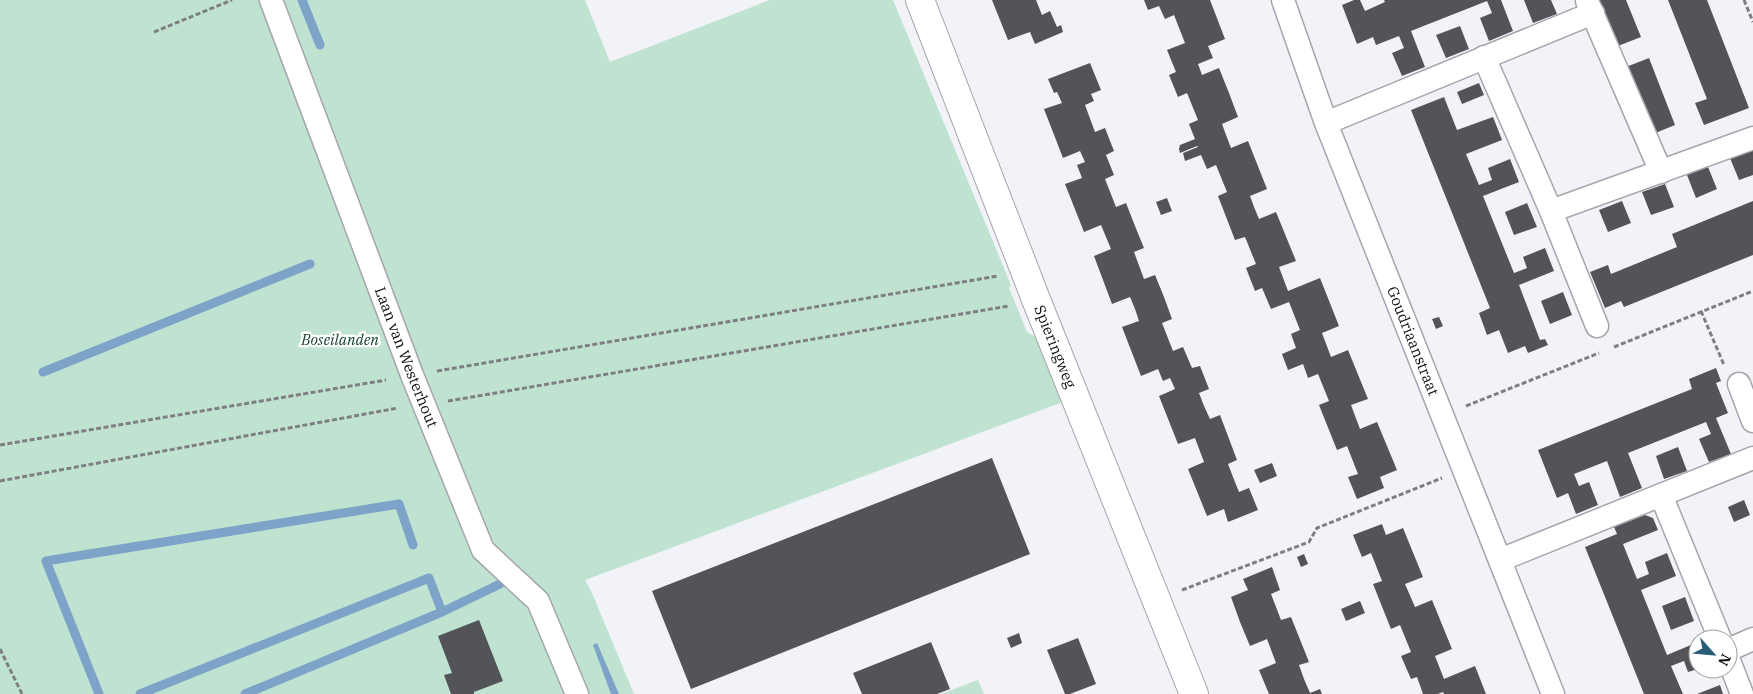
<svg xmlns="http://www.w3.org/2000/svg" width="1753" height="694" viewBox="0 0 1753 694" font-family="'IBM Plex Serif',serif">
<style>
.green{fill:#bfe3d0}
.water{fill:#7da3c8}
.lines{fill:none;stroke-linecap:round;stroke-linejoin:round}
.stream{stroke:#7da3c8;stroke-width:9}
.building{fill:#535459}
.minor-casing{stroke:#a5a6ab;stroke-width:25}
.tertiary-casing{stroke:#a5a6ab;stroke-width:30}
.path{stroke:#7e7f83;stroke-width:3;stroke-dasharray:5 2.5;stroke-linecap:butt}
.minor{stroke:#fff;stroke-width:22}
.tertiary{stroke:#fff;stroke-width:28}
.labels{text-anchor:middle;stroke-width:5;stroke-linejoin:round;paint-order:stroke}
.park-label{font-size:15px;font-style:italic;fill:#113d2a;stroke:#fff}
.street-label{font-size:15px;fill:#0e0e10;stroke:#fff}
</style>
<rect width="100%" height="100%" fill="#f2f3f9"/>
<path class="green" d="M 0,0 L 585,0 L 610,62 L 770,0 L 893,0 L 1011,285 L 1009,288 L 1027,332 L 1037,338 L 1063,402 L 585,580 L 592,593 L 634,694 L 0,694 Z
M 978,680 L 984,694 L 941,694 Z"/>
<path class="water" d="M 597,643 L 619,694 L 611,694 L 593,645 Z"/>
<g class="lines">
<path class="stream" d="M 302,0 L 320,45
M 43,372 L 310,264
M 99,694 L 46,561 L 399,504 L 413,545
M 140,694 L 429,578 L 442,612
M 245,694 L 442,612 L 500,584"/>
</g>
<path class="building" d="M 992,0 L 1036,0 L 1042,15 L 1050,11 L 1057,27 L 1061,25 L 1063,32 L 1035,44 L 1030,32 L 1008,40 Z
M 1144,0 L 1210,0 L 1225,39 L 1208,46 L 1213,58 L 1198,64 L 1202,75 L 1219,68 L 1229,93 L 1238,117 L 1222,124 L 1226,135 L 1231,148 L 1248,141 L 1267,189 L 1250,196 L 1254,207 L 1259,219 L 1276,212 L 1296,261 L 1279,267 L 1288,291 L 1320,278 L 1339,326 L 1322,333 L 1331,357 L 1348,350 L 1368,399 L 1351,405 L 1360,429 L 1377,422 L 1397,470 L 1380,477 L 1384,488 L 1357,499 L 1348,477 L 1358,474 L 1347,446 L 1337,450 L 1319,405 L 1329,401 L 1318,374 L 1308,378 L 1303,364 L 1288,370 L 1282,354 L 1296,348 L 1291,334 L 1300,330 L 1289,302 L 1271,309 L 1262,288 L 1255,291 L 1246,268 L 1256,264 L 1245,237 L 1235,240 L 1218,196 L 1227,192 L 1216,165 L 1207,169 L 1201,155 L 1185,161 L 1183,153 L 1198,147 L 1197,146 L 1180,153 L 1179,149 L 1180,145 L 1195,139 L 1189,124 L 1198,120 L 1187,93 L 1178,97 L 1169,75 L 1176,72 L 1167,50 L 1185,43 L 1174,15 L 1165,19 L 1159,6 L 1148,10 Z
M 1354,0 L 1360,0 L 1365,11 L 1385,2 L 1384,0 L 1501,0 L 1513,31 L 1489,41 L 1480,18 L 1492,13 L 1487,1 L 1421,27 L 1411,31 L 1425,67 L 1402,76 L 1392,53 L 1404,48 L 1399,36 L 1376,45 L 1373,37 L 1357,44 L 1342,5 Z
M 1524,0 L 1551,0 L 1557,14 L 1533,23 Z
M 1599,0 L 1626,0 L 1641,37 L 1618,46 Z
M 1668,0 L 1707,0 L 1749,108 L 1704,125 L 1695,103 L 1707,99 Z
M 1460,26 L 1469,49 L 1446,58 L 1436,35 Z
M 1649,58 L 1675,125 L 1653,134 L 1626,67 Z
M 1090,63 L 1101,90 L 1091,94 L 1094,101 L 1085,105 L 1095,132 L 1105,128 L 1114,151 L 1106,155 L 1114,175 L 1105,179 L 1116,207 L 1126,203 L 1135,226 L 1144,248 L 1134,252 L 1144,279 L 1155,275 L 1164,297 L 1172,319 L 1162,323 L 1173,351 L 1183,347 L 1192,368 L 1200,366 L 1209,389 L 1199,393 L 1204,406 L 1210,419 L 1220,415 L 1237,460 L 1228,464 L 1233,477 L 1239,492 L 1249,488 L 1258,510 L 1228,522 L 1224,509 L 1207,516 L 1188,469 L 1204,462 L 1195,438 L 1178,444 L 1159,396 L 1175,389 L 1170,378 L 1163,381 L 1158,369 L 1141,376 L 1122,327 L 1139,321 L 1135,309 L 1130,297 L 1112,304 L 1094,256 L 1111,249 L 1101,225 L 1084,232 L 1065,184 L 1082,178 L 1077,165 L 1085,162 L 1080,151 L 1063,158 L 1044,109 L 1062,103 L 1057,92 L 1054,93 L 1048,79 Z
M 1479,83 L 1484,95 L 1462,104 L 1457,92 Z
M 1444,97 L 1457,130 L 1493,117 L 1497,127 L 1502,140 L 1466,154 L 1479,185 L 1492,180 L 1488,168 L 1510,159 L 1519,182 L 1483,196 L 1514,273 L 1527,268 L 1523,257 L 1545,248 L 1554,271 L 1519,285 L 1540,340 L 1545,339 L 1548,345 L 1528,353 L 1525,346 L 1508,353 L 1499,330 L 1487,335 L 1479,313 L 1490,308 L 1411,110 Z
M 1753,149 L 1753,175 L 1739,180 L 1730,158 Z
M 1708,167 L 1717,189 L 1696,198 L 1687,175 Z
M 1665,184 L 1674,207 L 1651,215 L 1642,192 Z
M 1167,198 L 1172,211 L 1161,215 L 1156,202 Z
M 1622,201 L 1631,223 L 1608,232 L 1599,210 Z
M 1753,201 L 1753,255 L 1624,307 L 1621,301 L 1605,308 L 1590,272 L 1608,265 L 1611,274 L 1677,247 L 1672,234 Z
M 1527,203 L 1537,227 L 1514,235 L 1505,212 Z
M 1563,292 L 1572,315 L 1550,324 L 1541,301 Z
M 1439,317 L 1443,326 L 1436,329 L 1432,319 Z
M 1716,368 L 1721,381 L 1716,383 L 1728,413 L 1716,418 L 1731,454 L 1709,462 L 1699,439 L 1711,434 L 1706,422 L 1628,453 L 1642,488 L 1620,497 L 1607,461 L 1574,474 L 1579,486 L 1589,482 L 1598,505 L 1576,514 L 1568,493 L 1557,498 L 1538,450 L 1692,389 L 1689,379 Z
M 1678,447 L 1687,471 L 1664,479 L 1656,456 Z
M 992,458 L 1030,554 L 691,689 L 652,591 Z
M 1272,463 L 1277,476 L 1260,483 L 1254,470 Z
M 1744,500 L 1750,515 L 1734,522 L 1728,507 Z
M 1645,515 L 1653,518 L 1658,530 L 1623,544 L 1637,579 L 1649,574 L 1645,562 L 1667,553 L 1676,576 L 1641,590 L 1667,655 L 1698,642 L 1698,669 L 1688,672 L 1684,661 L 1671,666 L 1683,694 L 1644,694 L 1585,547 L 1617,534 L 1614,527 Z
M 1382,524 L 1386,535 L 1403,528 L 1423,577 L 1405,584 L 1415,607 L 1432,600 L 1452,649 L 1435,656 L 1444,679 L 1475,666 L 1486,694 L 1444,694 L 1443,692 L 1438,694 L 1423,694 L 1417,677 L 1411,679 L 1401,656 L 1411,652 L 1400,625 L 1391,629 L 1373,584 L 1382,581 L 1371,553 L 1362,557 L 1353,535 Z
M 1304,554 L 1308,564 L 1301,567 L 1297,557 Z
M 1272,567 L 1280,590 L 1271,594 L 1281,620 L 1291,617 L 1309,662 L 1299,665 L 1304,679 L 1310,693 L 1320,689 L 1322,694 L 1269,694 L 1259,670 L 1276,663 L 1267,639 L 1250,646 L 1240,622 L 1231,597 L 1248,590 L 1243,579 Z
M 1685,597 L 1694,621 L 1671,630 L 1662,606 Z
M 1360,601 L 1365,613 L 1346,621 L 1341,609 Z
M 479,620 L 503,681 L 474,692 L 474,694 L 451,694 L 444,675 L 452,673 L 438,636 Z
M 1019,633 L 1022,643 L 1011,648 L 1007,638 Z
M 1078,638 L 1096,684 L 1070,694 L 1065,694 L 1047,650 Z
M 931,642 L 950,689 L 937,694 L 862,694 L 853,673 Z
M 1720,685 L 1723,694 L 1697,694 Z"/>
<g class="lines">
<g class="minor-casing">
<g id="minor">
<path id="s1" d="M 271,0 L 412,375 L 483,550 L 538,601 L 577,694"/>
<path id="s2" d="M 1283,0 L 1326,123 L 1553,694"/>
<path d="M 1587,1 L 1661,172"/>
<path d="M 1484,57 L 1551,211 L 1597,326"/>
<path d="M 1326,123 L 1593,13"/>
<path d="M 1551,211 L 1753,138"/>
<path d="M 1739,384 L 1753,421"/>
<path d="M 1661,495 L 1720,639"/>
<path d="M 1500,560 L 1753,458"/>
<path d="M 1728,650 L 1753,639"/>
<path d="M 1728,658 L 1742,694"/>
</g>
</g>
<g class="tertiary-casing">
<g id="tertiary">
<path id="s3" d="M 920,0 L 1037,302 L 1194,694"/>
</g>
</g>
<path class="path" d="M 1744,0 L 1753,22
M 154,32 L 232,0
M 1701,311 L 1724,365
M 1614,347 L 1753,291
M 437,371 L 998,276
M 448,401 L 1009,306
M 1466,406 L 1599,353
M 0,445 L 386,380
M 0,481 L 398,408
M 1182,590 L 1309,542 L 1317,528 L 1442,478
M 0,649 L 22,694"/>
<use href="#minor" class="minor"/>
<use href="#tertiary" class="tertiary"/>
</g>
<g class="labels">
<g class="park-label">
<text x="340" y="345">Boseilanden</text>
</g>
<g class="street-label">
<text dy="5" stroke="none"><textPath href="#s2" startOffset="365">Goudriaanstraat</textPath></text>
<text dy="5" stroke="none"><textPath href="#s3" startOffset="372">Spieringweg</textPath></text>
<text dy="5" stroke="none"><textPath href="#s1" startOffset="382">Laan van Westerhout</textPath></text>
</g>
</g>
<g transform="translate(1713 654) rotate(117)"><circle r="24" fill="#ffffff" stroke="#9f9f9f"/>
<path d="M0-4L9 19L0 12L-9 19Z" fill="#295e7a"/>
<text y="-8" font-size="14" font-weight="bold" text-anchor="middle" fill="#0e0e10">N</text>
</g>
</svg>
